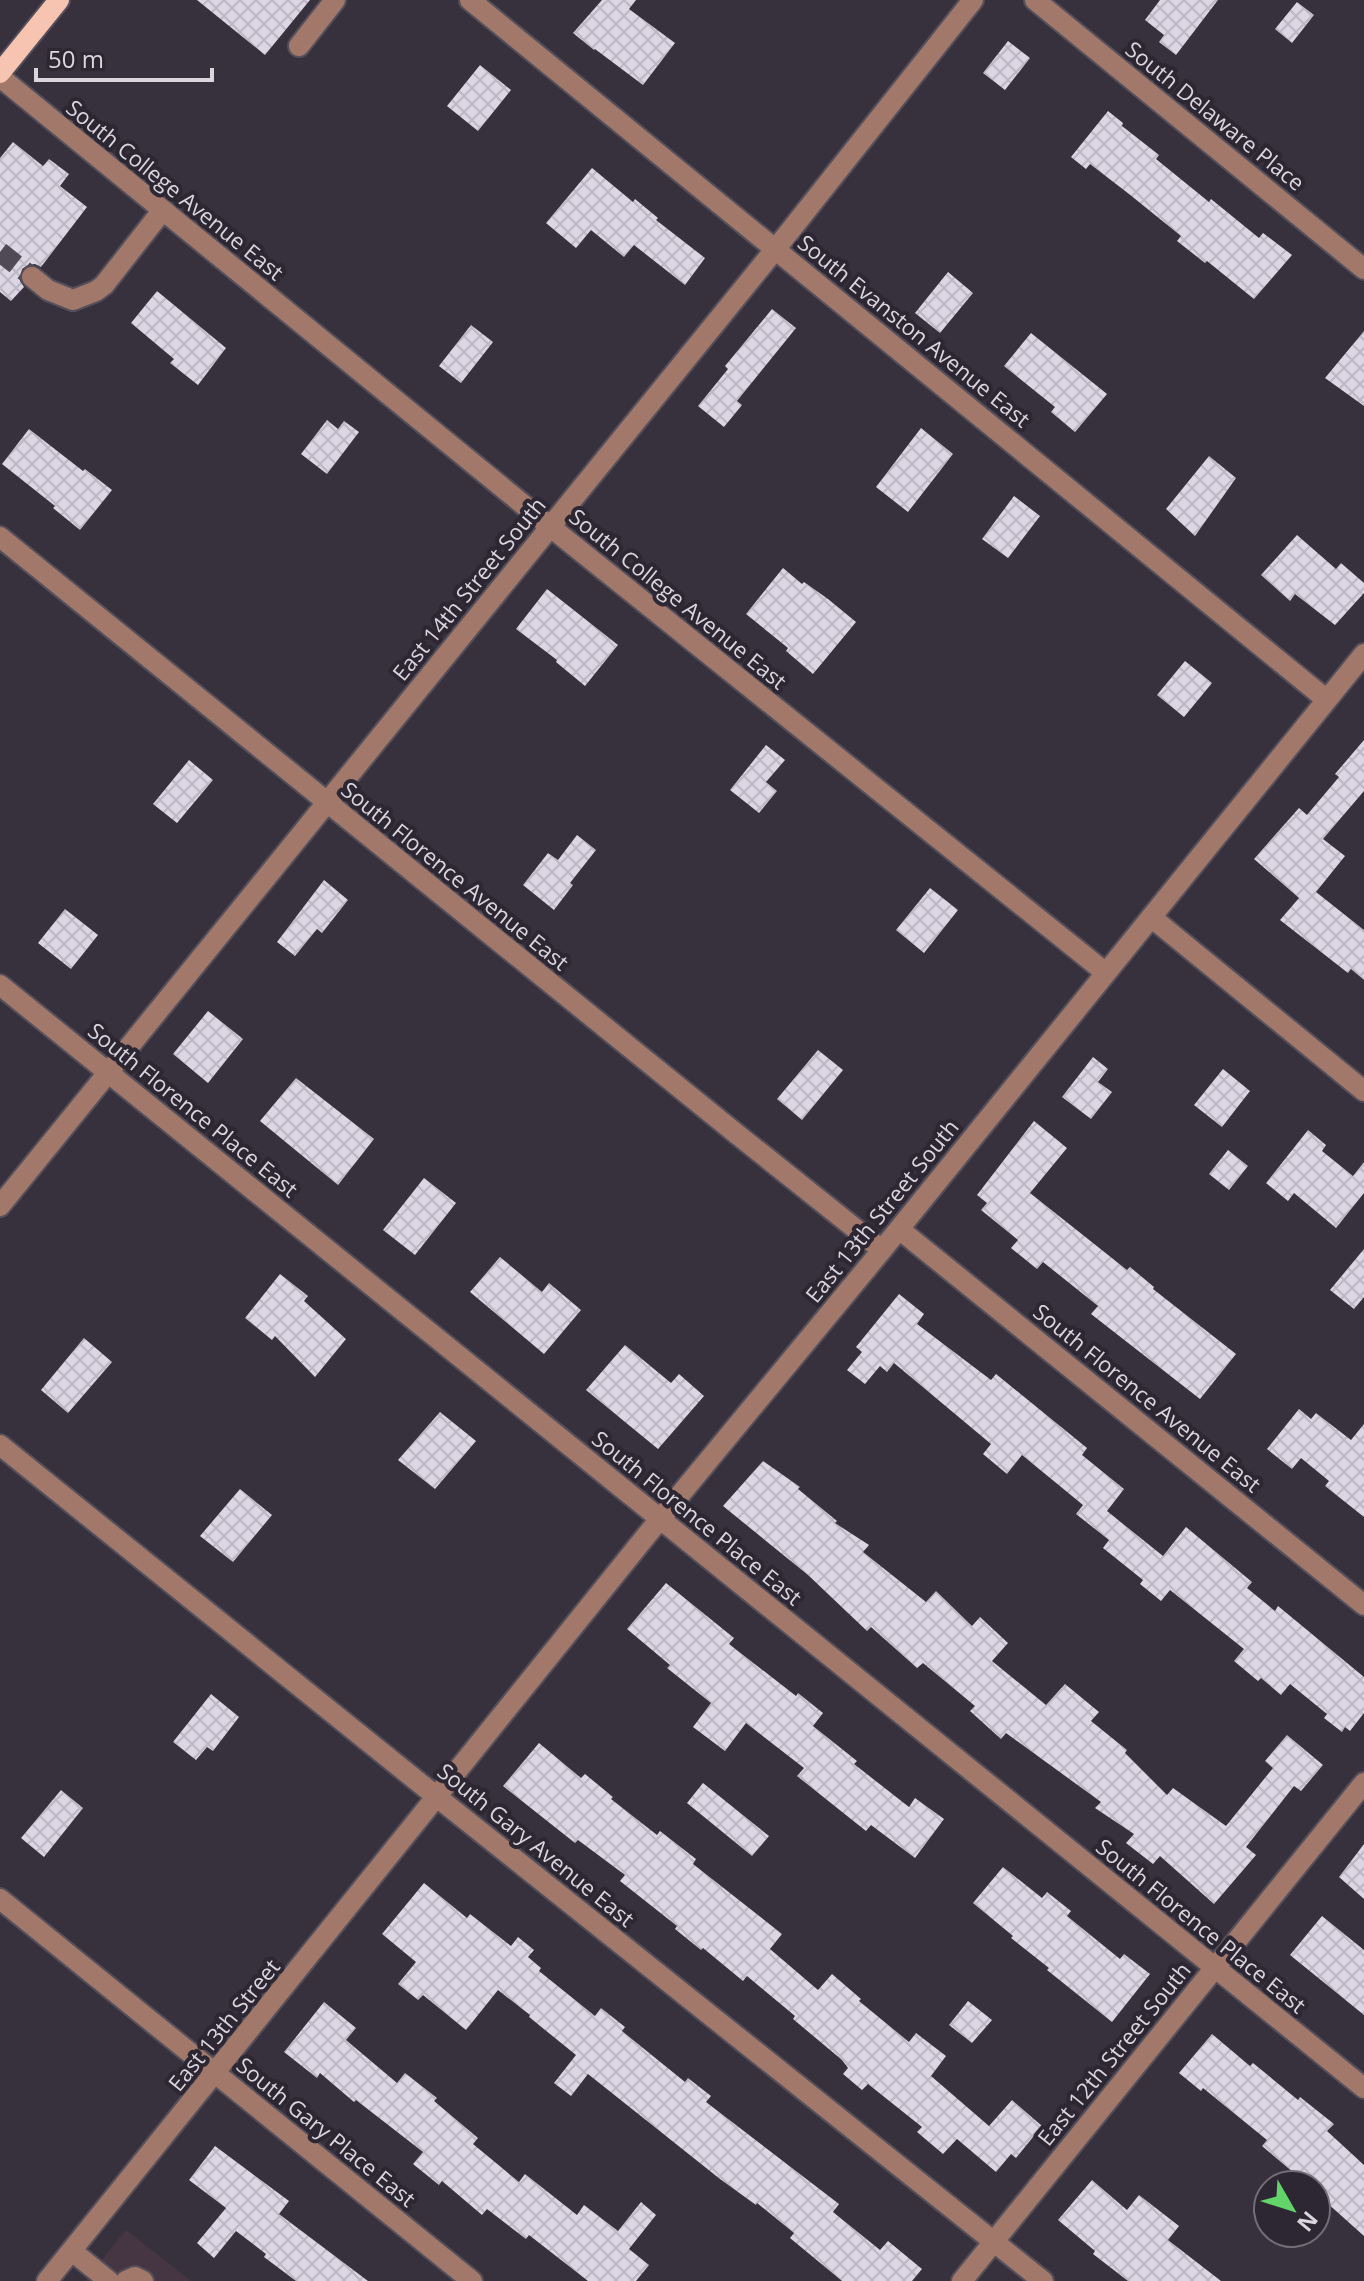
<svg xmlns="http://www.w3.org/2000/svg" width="1364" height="2281" viewBox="0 0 1364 2281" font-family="'Open Sans',sans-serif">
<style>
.commercial{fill:#463643}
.building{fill:url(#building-cross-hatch)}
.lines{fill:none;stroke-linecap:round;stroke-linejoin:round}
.minor-tunnel{stroke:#4f4a55;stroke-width:20;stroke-dasharray:20 10;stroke-linecap:butt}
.minor-casing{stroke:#544f5a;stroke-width:24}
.major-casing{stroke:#544f5a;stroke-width:24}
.minor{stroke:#a1786a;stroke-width:20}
.major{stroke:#f7c4b2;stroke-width:20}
.labels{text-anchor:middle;stroke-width:8;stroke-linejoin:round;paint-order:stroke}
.street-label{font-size:22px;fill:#dad6de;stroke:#2d2733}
</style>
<defs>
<pattern id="building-cross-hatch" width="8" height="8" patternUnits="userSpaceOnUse" patternTransform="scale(2)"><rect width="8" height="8" fill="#dcd5e4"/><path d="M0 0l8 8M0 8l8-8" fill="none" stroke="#bdb7c4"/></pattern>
</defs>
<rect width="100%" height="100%" fill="#37313d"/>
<path class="commercial" d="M 126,2230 L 191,2281 L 85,2281 Z"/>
<path class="building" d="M 197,0 L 310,0 L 265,55 Z
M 602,0 L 636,0 L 629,9 L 675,43 L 643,85 L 595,49 L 594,50 L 573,33 Z
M 1160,0 L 1218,0 L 1176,55 L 1159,42 L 1164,35 L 1145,20 Z
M 1297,2 L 1314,15 L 1292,43 L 1275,29 Z
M 1008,41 L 1030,58 L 1005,90 L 983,73 Z
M 480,65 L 511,90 L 478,131 L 447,106 Z
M 1108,111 L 1123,123 L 1122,126 L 1159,155 L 1156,159 L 1209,202 L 1211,199 L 1259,238 L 1263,233 L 1292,255 L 1254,299 L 1207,261 L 1205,263 L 1177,241 L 1181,236 L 1129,194 L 1090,164 L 1086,169 L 1071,157 Z
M 13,142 L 43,166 L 49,159 L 69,174 L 60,186 L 87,207 L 41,267 L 35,264 L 28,265 L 22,269 L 20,281 L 24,287 L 11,301 L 0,292 L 0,158 Z
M 592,168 L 633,202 L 635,199 L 658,218 L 656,220 L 705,258 L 685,285 L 634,245 L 624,257 L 591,230 L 576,248 L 546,223 Z
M 948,272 L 973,293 L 940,333 L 915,313 Z
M 157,291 L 226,348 L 198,385 L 170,363 L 174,359 L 131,323 Z
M 772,309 L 796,328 L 737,401 L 742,405 L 724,427 L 698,406 L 728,369 L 725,366 Z
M 471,325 L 493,342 L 461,383 L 439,366 Z
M 1364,331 L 1364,406 L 1325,378 Z
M 1031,333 L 1107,394 L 1075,432 L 1051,412 L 1055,407 L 1004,366 Z
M 327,420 L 338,429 L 344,421 L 359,432 L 327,474 L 301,454 Z
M 921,428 L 953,454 L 908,512 L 876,487 Z
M 29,429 L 83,471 L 85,469 L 112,490 L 80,530 L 53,508 L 55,506 L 2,464 Z
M 1209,456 L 1236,478 L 1195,536 L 1166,509 Z
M 1014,496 L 1040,516 L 1008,558 L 982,539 Z
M 1297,535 L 1336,569 L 1341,563 L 1364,583 L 1364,593 L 1335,625 L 1295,594 L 1290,601 L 1261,575 Z
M 783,568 L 802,584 L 804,582 L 828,599 L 856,622 L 813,674 L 786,651 L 788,648 L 746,614 Z
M 547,589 L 618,645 L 585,686 L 556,662 L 557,660 L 516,629 Z
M 1185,661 L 1212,683 L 1184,717 L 1157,695 Z
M 1364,740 L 1364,791 L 1323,839 L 1345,856 L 1316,892 L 1364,930 L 1364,980 L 1351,969 L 1348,973 L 1280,920 L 1299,898 L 1254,859 L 1299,808 L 1307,815 L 1339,777 L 1335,774 Z
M 766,745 L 785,760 L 766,782 L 777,791 L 759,813 L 730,790 Z
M 189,760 L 213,780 L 177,823 L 153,804 Z
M 577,835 L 596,850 L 570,883 L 573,885 L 554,910 L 523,885 L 548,853 L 558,860 Z
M 324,880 L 348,900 L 322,933 L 317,929 L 295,956 L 277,942 Z
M 930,888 L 958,910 L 924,953 L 896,930 Z
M 65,909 L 98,935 L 71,969 L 38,943 Z
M 208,1011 L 243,1039 L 208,1083 L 173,1054 Z
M 818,1050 L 843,1070 L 802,1120 L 777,1099 Z
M 1093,1057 L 1108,1069 L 1098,1082 L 1112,1092 L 1091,1119 L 1062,1097 Z
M 1223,1069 L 1250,1091 L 1222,1127 L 1194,1105 Z
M 296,1078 L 374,1139 L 338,1185 L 260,1121 Z
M 1034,1121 L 1067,1148 L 1030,1193 L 1127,1270 L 1130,1267 L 1154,1287 L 1153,1289 L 1236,1354 L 1200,1399 L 1091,1314 L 1098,1306 L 1043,1262 L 1037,1269 L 1011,1248 L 1018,1240 L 981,1210 L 987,1203 L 977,1195 Z
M 1308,1130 L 1326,1145 L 1322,1151 L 1353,1176 L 1364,1162 L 1364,1193 L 1336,1228 L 1294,1193 L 1288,1201 L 1266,1183 Z
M 1228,1150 L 1248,1166 L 1229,1190 L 1209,1174 Z
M 424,1178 L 456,1203 L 415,1255 L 383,1230 Z
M 1364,1249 L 1364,1297 L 1354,1309 L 1330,1290 Z
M 500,1257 L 542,1292 L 549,1283 L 581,1310 L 544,1354 L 470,1292 Z
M 280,1274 L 308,1296 L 304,1301 L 346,1339 L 315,1377 L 275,1336 L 272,1340 L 245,1318 Z
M 899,1294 L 924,1314 L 917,1324 L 991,1380 L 996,1374 L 1087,1448 L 1082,1455 L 1124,1489 L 1107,1511 L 1163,1556 L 1186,1527 L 1252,1582 L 1247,1588 L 1275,1611 L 1278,1606 L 1364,1677 L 1364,1713 L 1350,1731 L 1345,1727 L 1342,1732 L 1324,1718 L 1327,1714 L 1290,1684 L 1281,1695 L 1261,1678 L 1258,1681 L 1234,1661 L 1244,1649 L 1170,1590 L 1161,1601 L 1140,1584 L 1143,1580 L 1103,1548 L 1109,1540 L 1076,1514 L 1083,1505 L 1022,1455 L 1007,1474 L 983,1454 L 991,1444 L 894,1363 L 887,1372 L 880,1366 L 865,1384 L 847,1370 L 862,1352 L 856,1347 Z
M 84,1338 L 112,1362 L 68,1413 L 41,1390 Z
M 625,1345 L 671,1383 L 679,1374 L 704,1396 L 658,1449 L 586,1390 Z
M 1299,1409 L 1311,1419 L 1316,1413 L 1351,1440 L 1364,1424 L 1364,1517 L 1325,1486 L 1329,1481 L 1301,1458 L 1292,1469 L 1267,1449 Z
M 440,1412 L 476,1441 L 435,1489 L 398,1460 Z
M 763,1461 L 800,1487 L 798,1489 L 837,1521 L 835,1523 L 869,1545 L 863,1552 L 926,1602 L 936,1591 L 972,1626 L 980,1617 L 1008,1643 L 992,1661 L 1046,1705 L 1065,1684 L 1099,1712 L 1091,1721 L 1127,1750 L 1125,1753 L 1167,1795 L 1173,1788 L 1226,1826 L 1273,1768 L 1265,1761 L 1287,1735 L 1323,1765 L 1301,1791 L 1294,1786 L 1246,1847 L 1256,1855 L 1214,1904 L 1160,1856 L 1153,1864 L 1126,1843 L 1134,1834 L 1095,1808 L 1101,1802 L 1006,1733 L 1001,1739 L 970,1711 L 975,1706 L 923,1663 L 917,1668 L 871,1627 L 867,1631 L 808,1575 L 723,1506 Z
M 240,1489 L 272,1515 L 233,1562 L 200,1536 Z
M 666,1583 L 734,1638 L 729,1644 L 796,1696 L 798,1693 L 823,1713 L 813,1726 L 857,1761 L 854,1764 L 909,1807 L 915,1798 L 944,1819 L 915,1858 L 871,1825 L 866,1831 L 797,1776 L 804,1768 L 746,1723 L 725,1751 L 693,1727 L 711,1703 L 667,1668 L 670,1665 L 627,1629 Z
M 211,1694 L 239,1717 L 213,1751 L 207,1747 L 196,1760 L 173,1742 Z
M 539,1743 L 581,1778 L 585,1774 L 613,1797 L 611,1799 L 657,1835 L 660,1831 L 696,1859 L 693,1864 L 782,1934 L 770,1949 L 818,1990 L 832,1974 L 861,1999 L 859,2001 L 909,2042 L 916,2033 L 946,2056 L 931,2076 L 989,2126 L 1012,2100 L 1042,2126 L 1016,2158 L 1011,2154 L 996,2172 L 957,2139 L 943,2154 L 917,2132 L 922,2127 L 868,2084 L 862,2090 L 843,2074 L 848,2068 L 842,2060 L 793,2019 L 795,2016 L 747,1976 L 743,1981 L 703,1948 L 701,1950 L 675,1929 L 677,1926 L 620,1881 L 625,1875 L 578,1840 L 575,1843 L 503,1786 Z
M 703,1783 L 769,1836 L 752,1856 L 687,1803 Z
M 61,1790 L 83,1808 L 44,1857 L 21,1838 Z
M 1364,1844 L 1364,1899 L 1339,1877 Z
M 1003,1867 L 1042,1898 L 1047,1892 L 1071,1911 L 1067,1916 L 1120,1959 L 1124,1954 L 1150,1974 L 1112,2022 L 1047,1970 L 1049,1968 L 1011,1938 L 1013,1936 L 973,1903 Z
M 424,1883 L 467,1918 L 470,1914 L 511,1946 L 518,1937 L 534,1950 L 528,1957 L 541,1968 L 539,1971 L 595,2016 L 601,2008 L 625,2027 L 622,2031 L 685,2082 L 688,2078 L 711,2096 L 706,2102 L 839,2204 L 833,2212 L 880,2250 L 888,2241 L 922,2269 L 912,2281 L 842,2281 L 790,2238 L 794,2233 L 757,2203 L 756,2205 L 720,2179 L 588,2074 L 571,2096 L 554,2083 L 576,2055 L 529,2017 L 530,2015 L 498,1990 L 466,2030 L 423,1995 L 418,2000 L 398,1984 L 416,1962 L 382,1934 Z
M 1322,1916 L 1364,1950 L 1364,2015 L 1290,1955 Z
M 968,2001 L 992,2020 L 972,2043 L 949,2025 Z
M 324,2002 L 356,2028 L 346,2040 L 397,2083 L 405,2073 L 437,2098 L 434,2101 L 478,2138 L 473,2144 L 519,2182 L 525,2174 L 577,2215 L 584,2205 L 618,2231 L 641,2202 L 656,2215 L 629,2249 L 649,2265 L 636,2281 L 588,2281 L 529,2235 L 526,2239 L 487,2209 L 482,2215 L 442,2181 L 439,2185 L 413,2164 L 423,2152 L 356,2100 L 354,2102 L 320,2073 L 317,2078 L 284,2052 Z
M 1212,2034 L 1250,2066 L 1253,2063 L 1298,2100 L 1300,2097 L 1334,2124 L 1327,2131 L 1364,2165 L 1364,2236 L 1316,2193 L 1316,2185 L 1308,2185 L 1262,2146 L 1267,2140 L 1203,2088 L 1201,2091 L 1179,2073 Z
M 215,2146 L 289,2201 L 279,2214 L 368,2281 L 296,2281 L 264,2257 L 266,2254 L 236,2231 L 214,2258 L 197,2243 L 226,2208 L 189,2180 Z
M 1092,2180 L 1127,2210 L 1139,2195 L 1179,2226 L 1168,2240 L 1221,2281 L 1128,2281 L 1093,2254 L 1095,2251 L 1058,2220 Z"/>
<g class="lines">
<path class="minor-tunnel" d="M 0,252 L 32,277"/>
<g class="minor-casing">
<path id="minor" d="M 470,0 L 1327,700
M 1035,0 L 1364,269
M 299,46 L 335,0
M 0,77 L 563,537 L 1106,973
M 32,277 L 48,290 L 73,300 L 96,291 L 104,285 L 162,211
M 0,537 L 733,1131 L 882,1250
M 1151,917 L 1364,1091
M 0,985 L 1364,2088
M 0,1206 L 790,231 L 973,0
M 899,1229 L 1364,1605
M 0,1445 L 437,1797 L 1043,2281
M 0,1899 L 472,2281
M 72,2251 L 109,2281
M 47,2281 L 646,1536 L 882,1250 L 1364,654
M 126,2281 L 135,2277 L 143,2281
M 962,2281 L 1364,1783"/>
</g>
<g class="major-casing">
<path id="major" d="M 0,73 L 59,0"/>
</g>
<use href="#minor" class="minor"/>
<use href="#major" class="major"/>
</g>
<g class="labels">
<g class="street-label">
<text transform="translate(1215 116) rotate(39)" y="8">South Delaware Place</text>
<text transform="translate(175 190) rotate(39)" y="8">South College Avenue East</text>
<text transform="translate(914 331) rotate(39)" y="8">South Evanston Avenue East</text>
<text transform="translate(469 589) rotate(-51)" y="8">East 14th Street South</text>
<text transform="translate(678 599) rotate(39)" y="8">South College Avenue East</text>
<text transform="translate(455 876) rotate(39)" y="8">South Florence Avenue East</text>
<text transform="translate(193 1110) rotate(39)" y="8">South Florence Place East</text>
<text transform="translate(882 1211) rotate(-51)" y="8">East 13th Street South</text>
<text transform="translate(1147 1398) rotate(39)" y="8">South Florence Avenue East</text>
<text transform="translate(697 1518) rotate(39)" y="8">South Florence Place East</text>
<text transform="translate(536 1845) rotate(39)" y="8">South Gary Avenue East</text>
<text transform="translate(1201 1926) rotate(39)" y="8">South Florence Place East</text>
<text transform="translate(224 2025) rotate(-51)" y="8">East 13th Street</text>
<text transform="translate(1114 2054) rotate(-51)" y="8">East 12th Street South</text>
<text transform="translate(326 2132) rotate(39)" y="8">South Gary Place East</text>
</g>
</g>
<g transform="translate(1292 2209) rotate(129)"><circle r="38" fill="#2d2733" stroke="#726d77" stroke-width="2"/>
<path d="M0-6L14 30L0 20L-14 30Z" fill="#62d469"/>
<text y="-12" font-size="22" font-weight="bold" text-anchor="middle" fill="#dad6de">N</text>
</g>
<path d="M36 68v12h176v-12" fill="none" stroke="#dad6de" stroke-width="4"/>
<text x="48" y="68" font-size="24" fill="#dad6de" stroke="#2d2733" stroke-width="6" paint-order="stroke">50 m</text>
</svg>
